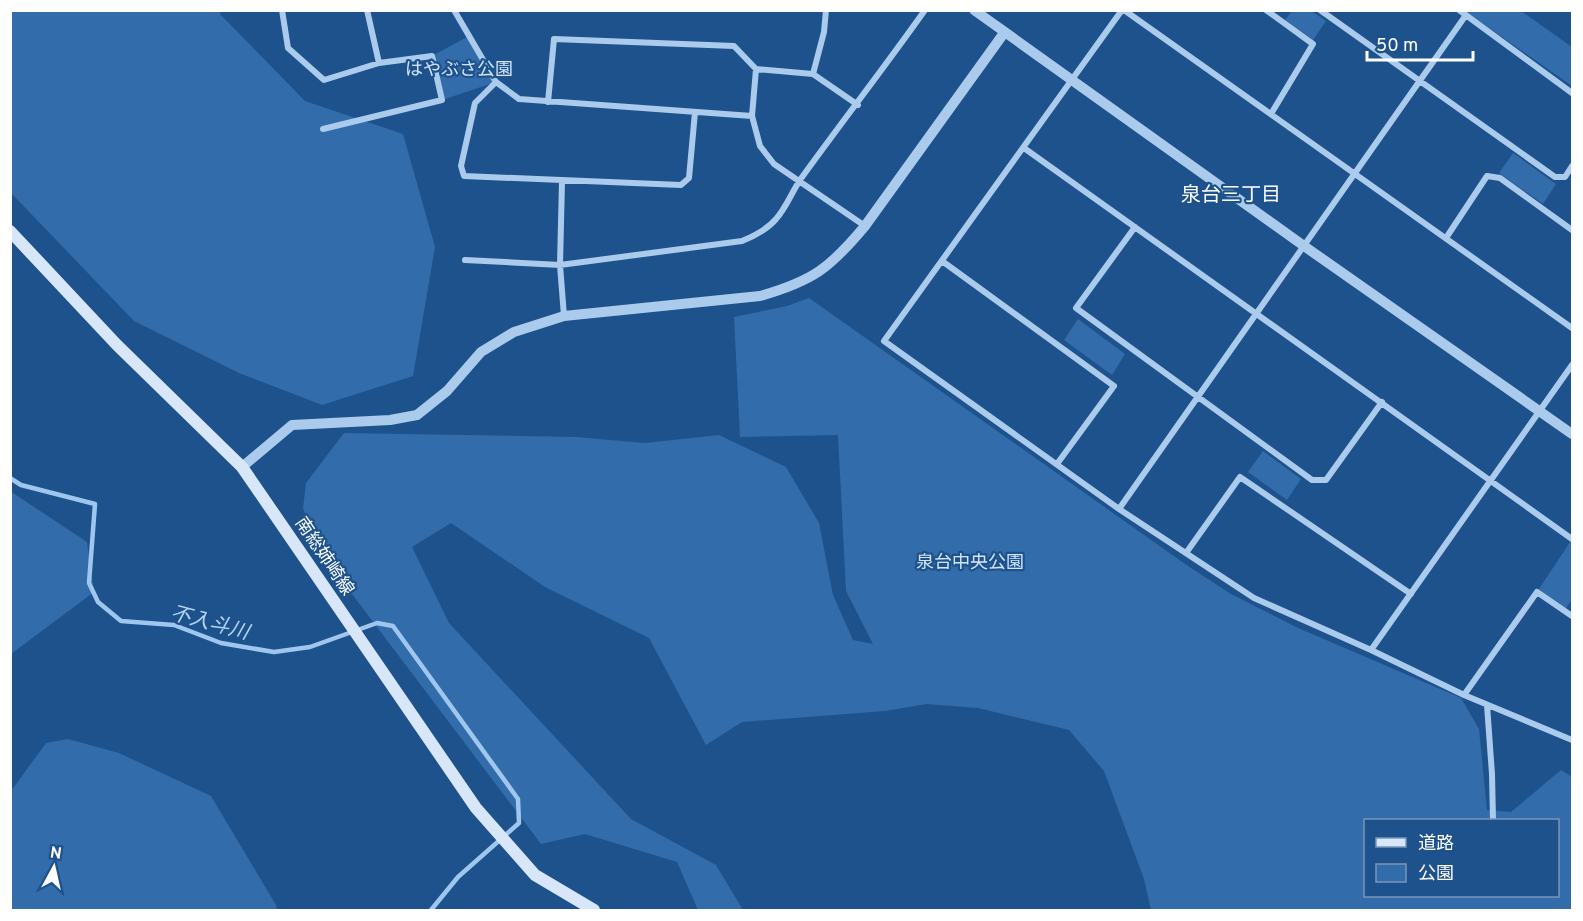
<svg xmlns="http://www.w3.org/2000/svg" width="1583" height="921" viewBox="0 0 1583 921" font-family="Overpass,'Noto Sans JP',sans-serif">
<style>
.green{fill:#326caa;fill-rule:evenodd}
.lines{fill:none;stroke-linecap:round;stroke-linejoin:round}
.stream{stroke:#9fc6ee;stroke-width:4.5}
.minor{stroke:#abcbec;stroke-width:6}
.tertiary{stroke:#abcbec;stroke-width:10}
.secondary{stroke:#d7e7f9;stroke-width:12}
.labels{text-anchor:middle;stroke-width:4.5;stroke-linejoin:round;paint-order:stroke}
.park-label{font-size:18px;fill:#d1e4f9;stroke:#1e528c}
.street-label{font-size:18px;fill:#fff;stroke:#1e528c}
.neighbourhood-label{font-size:20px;fill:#fff;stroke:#1e528c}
.water-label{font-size:20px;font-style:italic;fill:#b7d5f3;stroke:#1e528c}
</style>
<rect width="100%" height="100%" fill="#1e528c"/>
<path class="green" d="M 1310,10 L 1326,21 L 1313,40 L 1285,20 L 1292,11 Z
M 11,11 L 221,11 L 220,14 L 305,101 L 403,134 L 435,247 L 413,376 L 322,405 L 239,373 L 134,321 L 11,193 Z
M 1465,11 L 1521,11 L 1572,47 L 1572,86 Z
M 469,36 L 496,82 L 442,100 L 432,56 Z
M 1513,153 L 1556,184 L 1543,204 L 1499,173 Z
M 809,298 L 1188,566 L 1231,594 L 1296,627 L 1461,698 L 1479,729 L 1487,810 L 1511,812 L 1561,770 L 1572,777 L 1572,910 L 1151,910 L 1144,879 L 1104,771 L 1069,730 L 978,708 L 926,704 L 885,711 L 742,722 L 706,745 L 649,638 L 545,587 L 451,523 L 412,547 L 449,623 L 631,819 L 716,865 L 743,910 L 698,910 L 677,862 L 585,834 L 541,844 L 321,553 L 303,508 L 306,483 L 344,433 L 576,437 L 645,443 L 719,435 L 786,467 L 819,523 L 833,595 L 853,640 L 873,644 L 846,591 L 838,435 L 740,437 L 734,317 L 787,306 ZM 1366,820 L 1558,820 L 1558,896 L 1366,896 Z
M 1078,319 L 1125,354 L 1112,375 L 1064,340 Z
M 1263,451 L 1301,479 L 1287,500 L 1248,472 Z
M 10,491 L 87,542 L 94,592 L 11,654 Z
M 1572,539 L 1572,599 L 1565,610 L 1537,592 Z
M 68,739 L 119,753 L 211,796 L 276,905 L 277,910 L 11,910 L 11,791 L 46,743 Z"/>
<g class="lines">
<path class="stream" d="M 10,478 L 21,485 L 95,504 L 89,583 L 98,602 L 121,621 L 174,625 L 221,643 L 274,652 L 310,647 L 377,623 L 393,626 L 518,799 L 519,823 L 458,877 L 431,910"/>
<path class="minor" d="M 282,10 L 288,48 L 324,80 L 379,63 L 432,56 L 442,100 L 323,129
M 367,10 L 379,63
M 454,10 L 496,82 L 519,99 L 752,116
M 1122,10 L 884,341 L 1119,509 L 1254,598 L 1371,650 L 1464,695 L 1572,740
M 1124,10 L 1572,328
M 1266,10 L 1313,44 L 1271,114
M 1320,10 L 1555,177 L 1565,177 L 1572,166
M 1459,10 L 1572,93
M 756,69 L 752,116 L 760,146 L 774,164 L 865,226
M 813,74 L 824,32 L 826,10
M 496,82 L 475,103 L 461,166 L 464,176 L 681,185 L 689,178 L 695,112
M 548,102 L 554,39 L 734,46 L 756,69 L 813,74 L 858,105
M 1024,148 L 1572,539
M 562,181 L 560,265 L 564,316
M 1135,227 L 1076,308 L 1312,480 L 1326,480 L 1382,402
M 1446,238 L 1487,176 L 1500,178 L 1572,230
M 465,260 L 560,265 L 742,241 C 754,236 767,230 776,219 C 786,208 792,192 800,180 C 841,123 884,68 925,10
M 942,261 L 1114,386 L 1057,464
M 1119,509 L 1466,15
M 1186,553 L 1240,477 L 1411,594
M 1371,650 L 1572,365
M 1464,695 L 1537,592 L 1572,616
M 1487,705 L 1492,774 L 1493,820"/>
<path class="tertiary" d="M 974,10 L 1304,246 L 1572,434
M 242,467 L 292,425 L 390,420 L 417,415 L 447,391 L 481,352 L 514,332 L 564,316 L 760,296 C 813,281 830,268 865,226 L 1004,33"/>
<path class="secondary" d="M 10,231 L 117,345 L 242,467 L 476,808 L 535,875 L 594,910"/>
</g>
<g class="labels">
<g class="park-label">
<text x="459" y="75">はやぶさ公園</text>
<text x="970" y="568">泉台中央公園</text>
</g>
<g class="street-label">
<text transform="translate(325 556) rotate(56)" y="6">南総姉崎線</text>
</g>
<g class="neighbourhood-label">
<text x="1231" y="201">泉台三丁目</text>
</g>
<g class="water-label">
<text transform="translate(210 622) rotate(15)" y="7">不入斗川</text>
</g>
</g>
<rect width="1583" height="921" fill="none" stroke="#ffffff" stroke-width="24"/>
<rect x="1364" y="819" width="195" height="78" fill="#1e528c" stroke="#7897ba" stroke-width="1.5"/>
<rect x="1376" y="838" width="30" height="9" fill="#d7e7f9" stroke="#7897ba" stroke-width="1.5"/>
<text x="1418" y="849" font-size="18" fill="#ffffff">道路</text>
<rect x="1376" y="864" width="30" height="18" fill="#326caa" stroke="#7897ba" stroke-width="1.5"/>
<text x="1418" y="879" font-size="18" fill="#ffffff">公園</text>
<g transform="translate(54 867) rotate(8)" stroke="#1e528c" stroke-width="4.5" paint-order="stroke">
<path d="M0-4.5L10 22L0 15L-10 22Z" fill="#ffffff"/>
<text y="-9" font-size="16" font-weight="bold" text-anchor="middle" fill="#ffffff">N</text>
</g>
<path d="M1367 51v9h106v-9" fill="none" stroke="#ffffff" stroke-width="3"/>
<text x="1376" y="51" font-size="18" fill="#ffffff" stroke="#1e528c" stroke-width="4.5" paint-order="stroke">50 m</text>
</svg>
